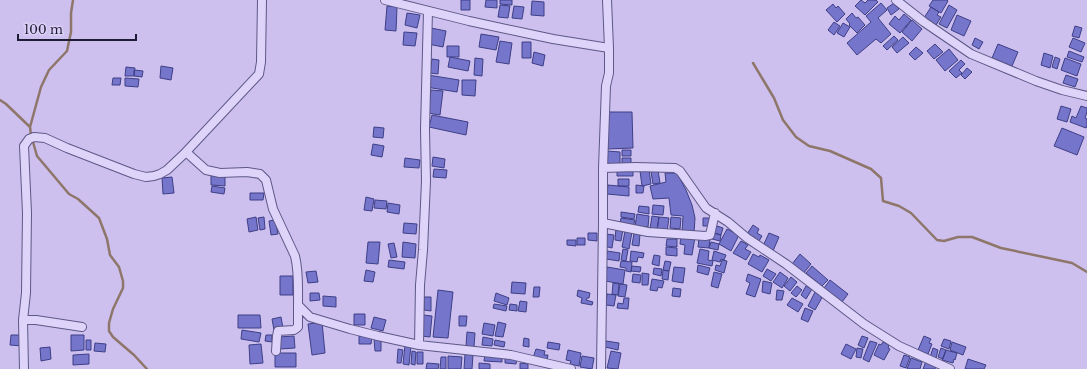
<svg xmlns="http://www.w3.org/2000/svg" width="1087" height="369" viewBox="0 0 1087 369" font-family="'Libre Baskerville',serif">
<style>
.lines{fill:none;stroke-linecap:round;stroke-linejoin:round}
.stream{stroke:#8e766a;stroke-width:2.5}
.building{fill:#7575cc;stroke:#3e3f86}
.minor-casing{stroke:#5d5887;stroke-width:10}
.minor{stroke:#ded3f9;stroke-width:8}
</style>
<rect width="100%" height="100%" fill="#cdc0ee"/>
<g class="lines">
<path class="stream" d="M 73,0 L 71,13 L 71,32 L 67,51 L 49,70 L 41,87 L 30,127 L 31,135 L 37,156 L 69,194 L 78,199 L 99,218 L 107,239 L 110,255 L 119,267 L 123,281 L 123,288 L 113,309 L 109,323 L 109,331 L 113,337 L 134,355 L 147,369
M 753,63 L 774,98 L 783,120 L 796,137 L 809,146 L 830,151 L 871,169 L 881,178 L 883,201 L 899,206 L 911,213 L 937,240 L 944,241 L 958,237 L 972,237 L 1001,248 L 1072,263 L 1087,272
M 0,100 L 6,104 L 30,127"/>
</g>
<path class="building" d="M 461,0 L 470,0 L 470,10 L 461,10 Z
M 486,0 L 497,0 L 497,8 L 485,7 Z
M 500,0 L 512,0 L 512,5 L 500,4 Z
M 861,0 L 865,3 L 868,0 L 876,0 L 878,2 L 865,15 L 855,6 Z
M 933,0 L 947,0 L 948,1 L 941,13 L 929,6 Z
M 532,1 L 544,2 L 544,16 L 531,15 Z
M 881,3 L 887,10 L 878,18 L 891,34 L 881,43 L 876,39 L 857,55 L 847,43 L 871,22 L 866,16 Z
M 894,3 L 899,9 L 891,15 L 887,8 Z
M 833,4 L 836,8 L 838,6 L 845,14 L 837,22 L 826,10 Z
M 500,5 L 510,6 L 508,18 L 498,17 Z
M 949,5 L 957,10 L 947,28 L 939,24 Z
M 387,6 L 397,7 L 396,31 L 385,30 Z
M 514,6 L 524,7 L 522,19 L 512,18 Z
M 931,7 L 939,12 L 937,15 L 941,17 L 936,25 L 924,18 Z
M 407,13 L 420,15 L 417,28 L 405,25 Z
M 852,13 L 856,18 L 858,17 L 865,25 L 857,33 L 849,25 L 850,24 L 846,19 Z
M 904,14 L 911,20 L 900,33 L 889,24 L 895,16 L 899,20 Z
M 957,15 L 971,21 L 964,36 L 951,30 Z
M 912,20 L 922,29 L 912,41 L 902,32 Z
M 834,22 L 840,26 L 834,35 L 828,30 Z
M 843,23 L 850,27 L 844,37 L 837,33 Z
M 1075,26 L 1082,28 L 1079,38 L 1072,36 Z
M 431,28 L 446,31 L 443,47 L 428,44 Z
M 404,32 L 417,33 L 415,46 L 403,45 Z
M 481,34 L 499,37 L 496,50 L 479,47 Z
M 894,36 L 898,40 L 887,50 L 883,46 Z
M 903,37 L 909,43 L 897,53 L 892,47 Z
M 975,38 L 983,42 L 979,49 L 972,45 Z
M 1073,38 L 1085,43 L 1081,52 L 1069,47 Z
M 500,41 L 512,43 L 509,64 L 496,62 Z
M 522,42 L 531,42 L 531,58 L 522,58 Z
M 935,44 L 943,52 L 934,59 L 927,51 Z
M 998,44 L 1018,52 L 1012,66 L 992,58 Z
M 447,46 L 459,46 L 459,57 L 447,57 Z
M 916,47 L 923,53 L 915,60 L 909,54 Z
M 949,49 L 958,60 L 945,71 L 936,60 Z
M 1069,51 L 1084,57 L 1082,62 L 1067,57 Z
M 534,52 L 545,55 L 543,66 L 532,63 Z
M 1044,53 L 1053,56 L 1050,68 L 1041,65 Z
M 450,57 L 470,61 L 468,71 L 448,67 Z
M 1055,57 L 1060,59 L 1057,69 L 1052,67 Z
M 475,58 L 483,59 L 482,76 L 474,75 Z
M 1065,58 L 1081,64 L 1077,76 L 1061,70 Z
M 432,59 L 439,60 L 438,74 L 430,73 Z
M 961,60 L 965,64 L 959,70 L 962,73 L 956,78 L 949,71 Z
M 161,66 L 173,68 L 171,80 L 160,78 Z
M 126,67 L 135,68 L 134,76 L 125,76 Z
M 967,68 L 972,72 L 965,79 L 961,75 Z
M 134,70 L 143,71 L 142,77 L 134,76 Z
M 428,75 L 459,80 L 457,92 L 426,87 Z
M 1066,75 L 1078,79 L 1075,87 L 1063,83 Z
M 113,78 L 121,78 L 120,85 L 112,85 Z
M 125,78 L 139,79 L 138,87 L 125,86 Z
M 462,80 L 476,80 L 475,96 L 462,95 Z
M 431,90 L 443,91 L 440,115 L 428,113 Z
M 1061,106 L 1071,109 L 1067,122 L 1057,119 Z
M 1081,106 L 1087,108 L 1087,112 L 1085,118 L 1087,119 L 1087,126 L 1086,128 L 1070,122 L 1072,116 L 1076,118 Z
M 606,112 L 632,112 L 633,148 L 607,149 Z
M 432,115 L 468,122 L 466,135 L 429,127 Z
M 374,127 L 384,128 L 383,138 L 373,137 Z
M 1062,128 L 1084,137 L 1077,155 L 1054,146 Z
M 373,144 L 384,146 L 382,157 L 371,155 Z
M 622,150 L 631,150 L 631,156 L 622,156 Z
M 607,151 L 620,152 L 620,164 L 607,164 Z
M 433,157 L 445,159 L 444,168 L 432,166 Z
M 405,158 L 420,160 L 419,168 L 404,167 Z
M 622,158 L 631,158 L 631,164 L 622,164 Z
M 434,169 L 447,170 L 446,178 L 433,177 Z
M 617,170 L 633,170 L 633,176 L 617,176 Z
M 649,170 L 651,184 L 642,186 L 640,171 Z
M 658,170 L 660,183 L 653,184 L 651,172 Z
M 665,173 L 677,173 L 686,190 L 692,205 L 695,218 L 694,233 L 682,232 L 683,216 L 671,215 L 669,198 L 653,199 L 650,186 L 666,182 Z
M 211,175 L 225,176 L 225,186 L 211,185 Z
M 172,177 L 174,193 L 163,194 L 162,178 Z
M 618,179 L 629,179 L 629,186 L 618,186 Z
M 608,185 L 629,187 L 629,196 L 607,194 Z
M 636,185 L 644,186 L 643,193 L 636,193 Z
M 212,186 L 225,188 L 224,194 L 211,192 Z
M 250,193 L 264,193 L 263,200 L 250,200 Z
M 366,197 L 374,199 L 372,211 L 364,210 Z
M 375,200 L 387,201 L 386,209 L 374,208 Z
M 388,203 L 400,205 L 399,214 L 387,212 Z
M 653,205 L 664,206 L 663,215 L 652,214 Z
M 639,206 L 649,207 L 649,214 L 638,212 Z
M 621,212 L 635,214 L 634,219 L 621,217 Z
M 637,214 L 649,216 L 648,227 L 635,226 Z
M 652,216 L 659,217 L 657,230 L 650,229 Z
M 256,217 L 258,230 L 249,232 L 247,219 Z
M 264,217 L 265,229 L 260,230 L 258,218 Z
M 659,217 L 669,218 L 667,232 L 657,230 Z
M 671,217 L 681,218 L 680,229 L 670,228 Z
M 621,218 L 635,220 L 633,227 L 620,224 Z
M 703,218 L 710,218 L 711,226 L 703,226 Z
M 275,220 L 278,234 L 271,235 L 269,221 Z
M 404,223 L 417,224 L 416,234 L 403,233 Z
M 714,225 L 723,228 L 721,235 L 713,233 Z
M 753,225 L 759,229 L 757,233 L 762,236 L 759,241 L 747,234 Z
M 616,228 L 623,229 L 621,241 L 615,240 Z
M 727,229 L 739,235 L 731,251 L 719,244 Z
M 625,231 L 632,232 L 629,249 L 622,247 Z
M 588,233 L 597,233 L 597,241 L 588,240 Z
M 634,233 L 640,234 L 639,246 L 632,245 Z
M 714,233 L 721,235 L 720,241 L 712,239 Z
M 769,233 L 779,237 L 773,251 L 763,246 Z
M 606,234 L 614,235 L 612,248 L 604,246 Z
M 681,235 L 695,237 L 692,255 L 684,254 L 685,245 L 680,244 Z
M 577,238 L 585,238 L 585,245 L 577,245 Z
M 699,238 L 710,239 L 709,248 L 698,247 Z
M 667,239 L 677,239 L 677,247 L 666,246 Z
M 567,240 L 576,240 L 576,246 L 567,245 Z
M 741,241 L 748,245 L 745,249 L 751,252 L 746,260 L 733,253 Z
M 368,242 L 380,242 L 378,264 L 366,263 Z
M 403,242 L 416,244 L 415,258 L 402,257 Z
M 711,242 L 719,244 L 718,250 L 709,248 Z
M 394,243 L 397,257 L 391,258 L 388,244 Z
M 666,247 L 677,248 L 677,256 L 666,255 Z
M 623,249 L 628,250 L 626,261 L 621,260 Z
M 700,249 L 709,251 L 708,260 L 713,261 L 712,266 L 697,263 Z
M 607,251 L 620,253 L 619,261 L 606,259 Z
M 631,251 L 644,253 L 643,258 L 638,257 L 637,262 L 630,261 Z
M 714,251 L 726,255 L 724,260 L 721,259 L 720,262 L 712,260 Z
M 753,254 L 759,257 L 760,255 L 769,260 L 762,272 L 748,264 Z
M 800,254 L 811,264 L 803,274 L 792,264 Z
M 654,255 L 660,256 L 659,266 L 652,264 Z
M 389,260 L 405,262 L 404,269 L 388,267 Z
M 722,260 L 727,261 L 724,273 L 715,270 L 716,265 L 720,266 Z
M 621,261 L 632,262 L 631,272 L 626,271 L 626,268 L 620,267 Z
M 665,261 L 671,262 L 669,271 L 663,270 Z
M 698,265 L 710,268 L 708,275 L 697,272 Z
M 632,266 L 641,267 L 640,272 L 631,271 Z
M 812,266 L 828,280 L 822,286 L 806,273 Z
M 607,267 L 625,270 L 623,284 L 605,281 Z
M 674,267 L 685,268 L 683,283 L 672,281 Z
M 654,268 L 662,269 L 661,276 L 653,274 Z
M 767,269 L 776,274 L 771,281 L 763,276 Z
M 366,270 L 375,272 L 373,282 L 364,281 Z
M 663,270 L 669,271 L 668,280 L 662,279 Z
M 316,271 L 318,282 L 308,283 L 306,272 Z
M 714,272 L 722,274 L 718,288 L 711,286 Z
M 780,272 L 788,278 L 782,288 L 773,282 Z
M 642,273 L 649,274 L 648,285 L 642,285 Z
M 633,274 L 641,275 L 640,283 L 632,282 Z
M 748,274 L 761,279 L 755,297 L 746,294 L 750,283 L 746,281 Z
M 280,276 L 293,276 L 293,295 L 280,295 Z
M 791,277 L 797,282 L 790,291 L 784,286 Z
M 652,279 L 664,281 L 662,288 L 658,287 L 657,291 L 650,290 Z
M 830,280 L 848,294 L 842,302 L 824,288 Z
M 763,281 L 772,283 L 770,294 L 762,292 Z
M 512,282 L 526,283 L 525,294 L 511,293 Z
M 613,283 L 619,284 L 618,295 L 612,294 Z
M 620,284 L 627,285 L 625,297 L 618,296 Z
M 797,286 L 802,290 L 796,297 L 791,293 Z
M 806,286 L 812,289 L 806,299 L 801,295 Z
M 534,287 L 540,287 L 539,297 L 533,297 Z
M 673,288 L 681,289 L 680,297 L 672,296 Z
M 438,290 L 453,292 L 448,338 L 433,337 Z
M 578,290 L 590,293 L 589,298 L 587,298 L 586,300 L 593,302 L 592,305 L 581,303 L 582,298 L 577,296 Z
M 777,290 L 784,291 L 782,300 L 776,300 Z
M 816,290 L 824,294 L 815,310 L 808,306 Z
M 310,293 L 319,293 L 320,300 L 310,301 Z
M 496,293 L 509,298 L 507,305 L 494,301 Z
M 607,294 L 616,295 L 614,306 L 606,305 Z
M 323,296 L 336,297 L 336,307 L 323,306 Z
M 424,297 L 431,297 L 431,311 L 424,310 Z
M 624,298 L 629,298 L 628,309 L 617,308 L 618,303 L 623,304 Z
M 792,298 L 803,304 L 798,312 L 787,305 Z
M 520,301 L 527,302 L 526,312 L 518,311 Z
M 494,304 L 507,306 L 506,311 L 493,308 Z
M 510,304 L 517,305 L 517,311 L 509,310 Z
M 805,308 L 813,311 L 808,322 L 801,319 Z
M 354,314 L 365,314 L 365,325 L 354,325 Z
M 238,315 L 260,315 L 261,328 L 238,328 Z
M 423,315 L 432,316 L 430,337 L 421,336 Z
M 459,316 L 467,316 L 466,326 L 459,326 Z
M 281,317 L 283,328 L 274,330 L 272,319 Z
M 374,317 L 386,320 L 383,331 L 371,328 Z
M 322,322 L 325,353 L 312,355 L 308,324 Z
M 498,322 L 506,324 L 503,337 L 495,336 Z
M 484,323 L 495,325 L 493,336 L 482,334 Z
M 242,330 L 261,333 L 259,342 L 241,339 Z
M 467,332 L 475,333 L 474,347 L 466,346 Z
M 11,335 L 22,335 L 22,346 L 10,345 Z
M 71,335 L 84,335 L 84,350 L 71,351 Z
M 266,335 L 272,335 L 272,342 L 265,341 Z
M 294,336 L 295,348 L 280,349 L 279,337 Z
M 359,336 L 372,337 L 371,344 L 359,344 Z
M 862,336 L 868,338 L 864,348 L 858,345 Z
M 924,336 L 931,339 L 929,343 L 932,344 L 928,354 L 918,350 Z
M 483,337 L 493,339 L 492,346 L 482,345 Z
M 524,338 L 529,339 L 529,347 L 523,346 Z
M 374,339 L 381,339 L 381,351 L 375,351 Z
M 944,339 L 951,341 L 949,349 L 941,346 Z
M 86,340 L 91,340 L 91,350 L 86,350 Z
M 495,340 L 505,342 L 504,347 L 494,345 Z
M 606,341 L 619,343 L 618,350 L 605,347 Z
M 870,341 L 877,343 L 869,362 L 863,359 Z
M 548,342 L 560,344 L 559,350 L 547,348 Z
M 883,342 L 889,345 L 888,348 L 890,349 L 884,360 L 874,355 L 879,344 L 881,345 Z
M 952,342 L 966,347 L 963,355 L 950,350 Z
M 95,343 L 106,344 L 105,352 L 94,351 Z
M 261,344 L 263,363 L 250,364 L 249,345 Z
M 846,344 L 856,349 L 851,359 L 841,354 Z
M 405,345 L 411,346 L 409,365 L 403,364 Z
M 50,347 L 51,359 L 41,361 L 40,348 Z
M 857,348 L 863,349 L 861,358 L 856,357 Z
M 933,348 L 938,350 L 936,358 L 930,357 Z
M 941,348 L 946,350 L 943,359 L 938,357 Z
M 398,349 L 403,350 L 401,363 L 397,363 Z
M 536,349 L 545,351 L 544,355 L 548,355 L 547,360 L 533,358 Z
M 568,350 L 581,353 L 579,366 L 570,364 L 571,361 L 566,360 Z
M 946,350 L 957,353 L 955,360 L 954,359 L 953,363 L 942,360 Z
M 412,351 L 416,352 L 415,365 L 411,364 Z
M 611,351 L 621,353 L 618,369 L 607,368 Z
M 417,352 L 423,352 L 423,364 L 417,364 Z
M 275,353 L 296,353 L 296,367 L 275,367 Z
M 89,354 L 89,364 L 73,365 L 73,355 Z
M 465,354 L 473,355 L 472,369 L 464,369 Z
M 485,354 L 502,355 L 502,362 L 484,361 Z
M 904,355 L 910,357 L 906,368 L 900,366 Z
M 448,356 L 462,357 L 461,369 L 448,369 Z
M 582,356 L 594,358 L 592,369 L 580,367 Z
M 441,357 L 446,357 L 446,369 L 440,369 Z
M 505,358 L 517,359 L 516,364 L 505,363 Z
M 911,358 L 922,362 L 920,369 L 907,369 Z
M 968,359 L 986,365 L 984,369 L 965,369 Z
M 926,361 L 936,365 L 935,369 L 923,369 Z
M 427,363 L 439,364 L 438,369 L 426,369 Z
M 479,363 L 490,364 L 490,369 L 479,369 Z
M 520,363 L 528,364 L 528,369 L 520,369 Z"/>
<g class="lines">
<g class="minor-casing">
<path id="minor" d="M 385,0 L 469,21 L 553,39 L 609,48
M 896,0 L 924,22 L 971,54 L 1036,81 L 1062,90 L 1087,96
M 186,152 L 206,170 L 220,173 L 247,172 L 260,174 L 266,180 L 273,209 L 295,256 C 299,272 298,289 298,305 L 310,317 L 350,329 L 378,336 L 419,345 L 511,355 L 571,369
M 603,168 L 635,167 L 675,168 L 680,171 L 706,208 L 728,222 L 747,238 L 786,264 L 864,324 L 899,346 L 950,369
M 603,223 L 648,232 L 705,236 L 710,235 L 715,213
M 23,320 L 36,320 L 82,327
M 419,345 L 420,285 L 423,250 L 426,181 L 425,129 L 428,11
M 276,351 L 277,336 L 278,331 L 294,330 L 298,327 L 298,305
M 24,369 L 23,320 L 26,293 L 27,213 L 24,146 L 29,139 L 34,137 L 45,138 L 67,148 L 134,174 L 146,177 L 154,176 L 160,174 L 167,170 L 184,154 L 259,74 L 261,62 L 262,0
M 601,369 L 603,223 L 603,168 L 606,86 L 609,73 L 609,48 L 607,0"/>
</g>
<use href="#minor" class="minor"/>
</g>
<path d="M18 34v6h118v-6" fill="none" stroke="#1e1c36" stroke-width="2"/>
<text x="24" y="34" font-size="12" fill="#1e1c36" stroke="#dbcff5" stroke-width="3" paint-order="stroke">100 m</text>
</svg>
